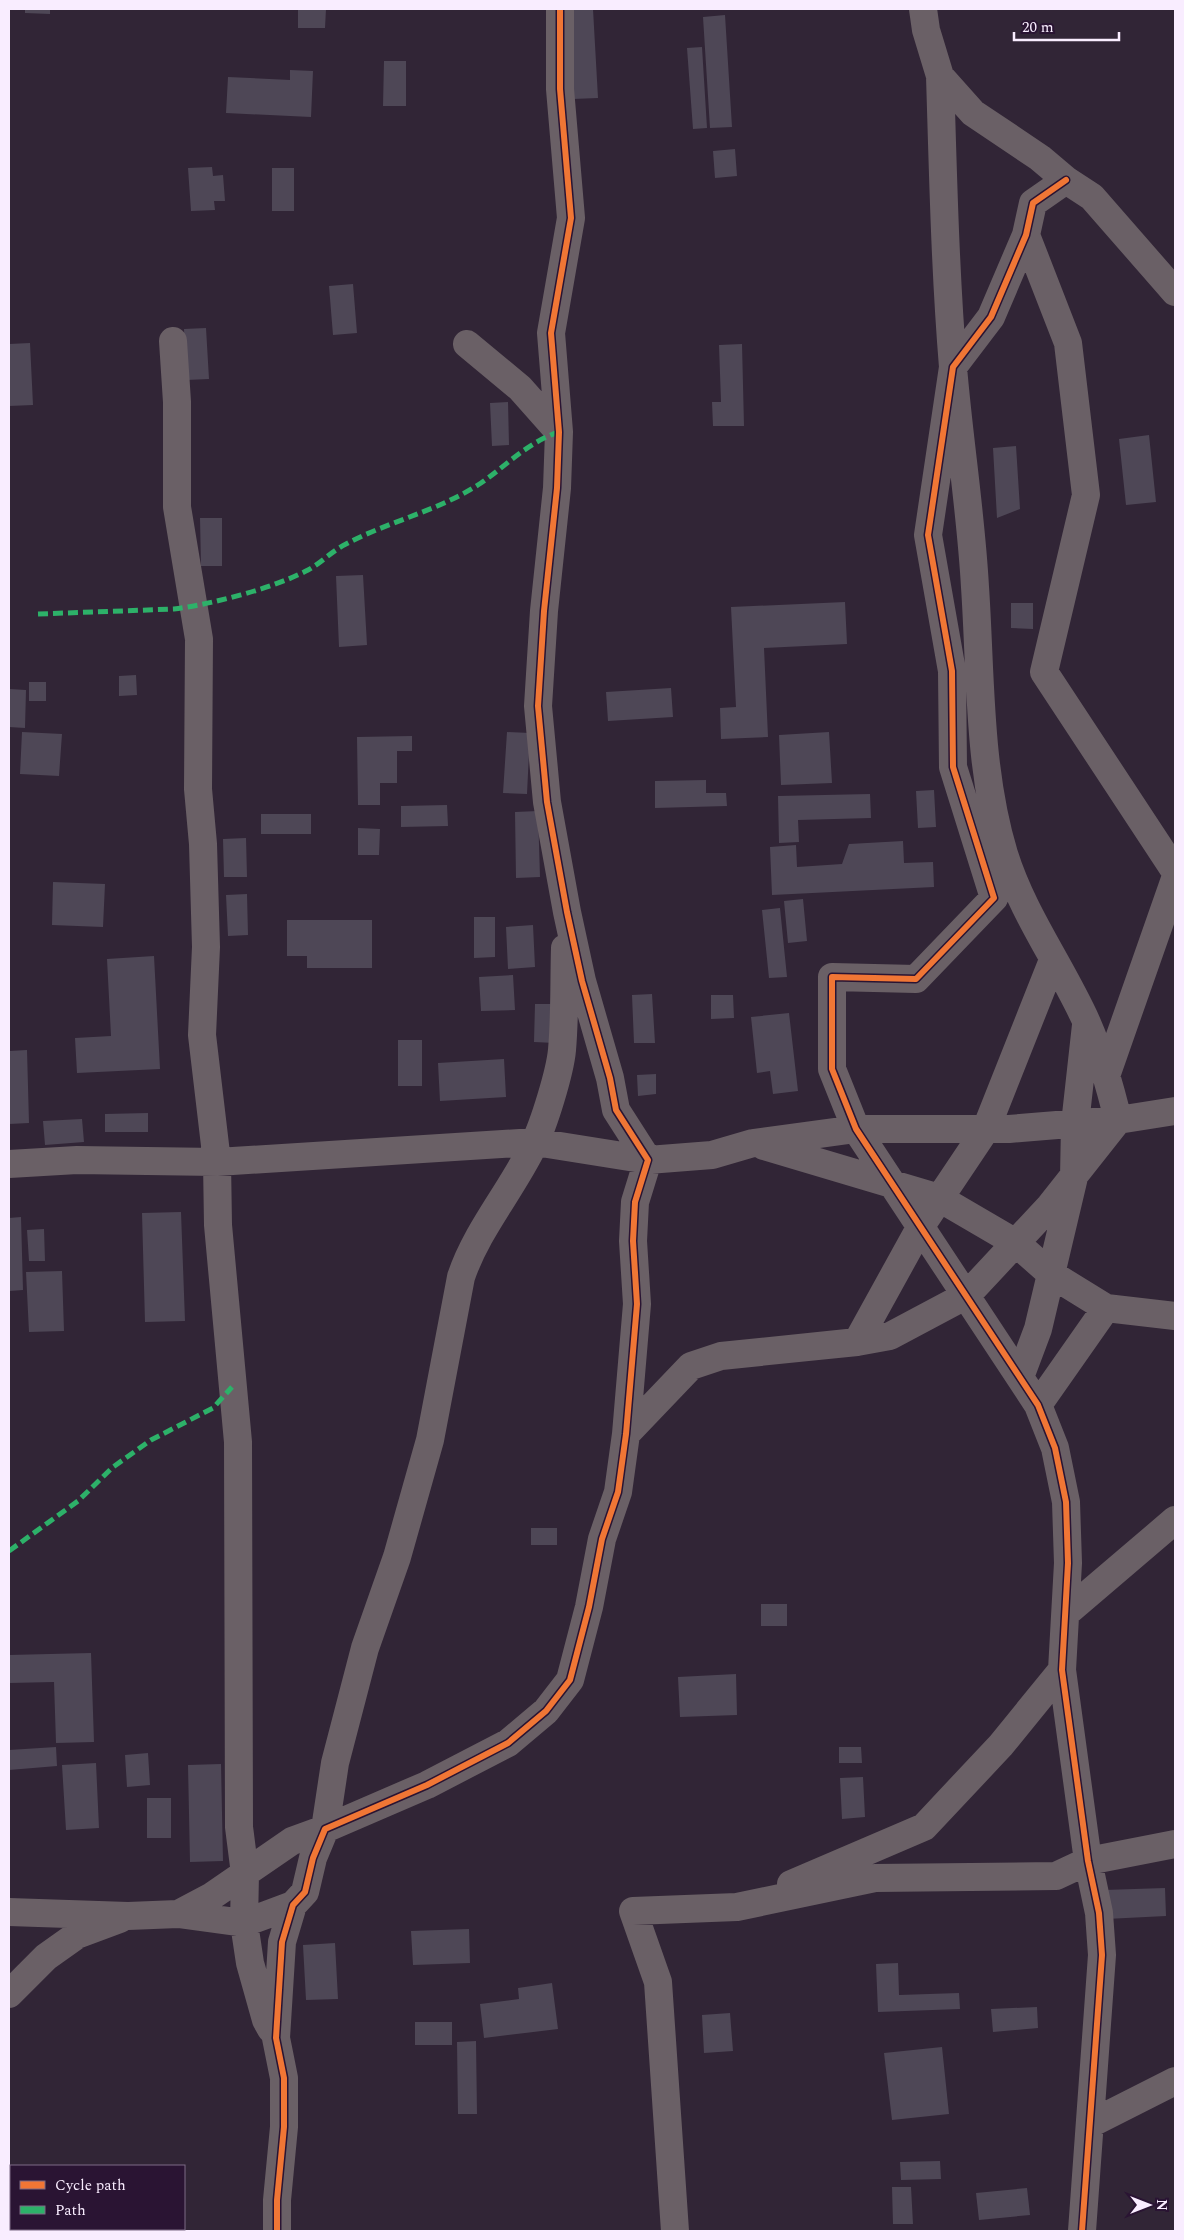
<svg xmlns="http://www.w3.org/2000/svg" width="1184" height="2240" viewBox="0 0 1184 2240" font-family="Spectral,serif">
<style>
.building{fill:#4e4756}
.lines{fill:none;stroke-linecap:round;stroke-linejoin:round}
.minor{stroke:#6a6066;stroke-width:28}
.quiet{stroke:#2db169;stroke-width:5;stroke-dasharray:10 5;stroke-linecap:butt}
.cycleway-casing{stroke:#2a1433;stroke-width:9}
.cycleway{stroke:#f07635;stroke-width:6}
</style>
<rect width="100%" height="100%" fill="#312536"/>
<path class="building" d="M 25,9 L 50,9 L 50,14 L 25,13 Z
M 298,9 L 326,9 L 325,28 L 298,28 Z
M 568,9 L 593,9 L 598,98 L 573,99 Z
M 725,15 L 732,127 L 710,128 L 703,17 Z
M 702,47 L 707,128 L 693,129 L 687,48 Z
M 384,61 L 406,61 L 406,106 L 383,106 Z
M 290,70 L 313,71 L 311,117 L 226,113 L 228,77 L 290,80 Z
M 735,149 L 737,176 L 715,178 L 713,151 Z
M 212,167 L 213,176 L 223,175 L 225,201 L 214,201 L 215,210 L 191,211 L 188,168 Z
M 272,168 L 294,168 L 294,211 L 272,211 Z
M 353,284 L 357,333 L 333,335 L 329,286 Z
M 206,328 L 209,379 L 186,380 L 184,329 Z
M 30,343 L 33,405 L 9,406 L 9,344 Z
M 742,344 L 744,426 L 713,426 L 712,402 L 721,402 L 719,345 Z
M 508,402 L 509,445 L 492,446 L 490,403 Z
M 1149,435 L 1156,502 L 1126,505 L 1119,439 Z
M 1016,446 L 1020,509 L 997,518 L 993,448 Z
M 200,518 L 222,518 L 222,566 L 201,566 Z
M 363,575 L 367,645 L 339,647 L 336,576 Z
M 845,602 L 847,644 L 764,648 L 768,737 L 721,739 L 720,708 L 736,707 L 731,607 Z
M 1011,603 L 1033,603 L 1033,629 L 1011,628 Z
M 136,675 L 137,695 L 119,696 L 119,676 Z
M 29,682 L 46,682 L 46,701 L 29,701 Z
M 671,688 L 673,717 L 608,721 L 606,692 Z
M 9,689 L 26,690 L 25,728 L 9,727 Z
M 22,732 L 62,734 L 59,776 L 20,774 Z
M 507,732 L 530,733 L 527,794 L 503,793 Z
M 829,732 L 832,783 L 781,785 L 779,735 Z
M 412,736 L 412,751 L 397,751 L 397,783 L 380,783 L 380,805 L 358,805 L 357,737 Z
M 706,780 L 706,793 L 726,793 L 727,806 L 655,808 L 655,781 Z
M 934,790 L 936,827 L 918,828 L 916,791 Z
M 870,794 L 871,818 L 798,820 L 799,842 L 779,843 L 778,796 Z
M 447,805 L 448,826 L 401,827 L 401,806 Z
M 538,811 L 540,877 L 516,878 L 515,812 Z
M 261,814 L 311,814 L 311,834 L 261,834 Z
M 358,828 L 380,829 L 379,855 L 358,855 Z
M 246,838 L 247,877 L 224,877 L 223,839 Z
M 903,841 L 904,863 L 933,862 L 934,887 L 772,895 L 770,847 L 796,845 L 797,867 L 842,864 L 849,844 Z
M 53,882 L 105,884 L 103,927 L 52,925 Z
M 247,894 L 248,935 L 228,936 L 226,895 Z
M 803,899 L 807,941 L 788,943 L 784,901 Z
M 780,908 L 787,977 L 769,978 L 762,910 Z
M 474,917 L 495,917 L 495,957 L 474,958 Z
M 287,920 L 372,920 L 372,968 L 307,968 L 307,956 L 287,956 Z
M 533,925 L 535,967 L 508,969 L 506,927 Z
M 154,956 L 160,1069 L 77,1073 L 75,1038 L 111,1036 L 107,959 Z
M 513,975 L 515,1010 L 481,1011 L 479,977 Z
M 652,994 L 655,1043 L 634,1043 L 632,995 Z
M 711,995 L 733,995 L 734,1018 L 711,1019 Z
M 535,1004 L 555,1004 L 555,1043 L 534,1042 Z
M 789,1013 L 798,1091 L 773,1094 L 770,1071 L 757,1073 L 751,1017 Z
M 398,1040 L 422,1040 L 422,1086 L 398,1086 Z
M 27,1050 L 29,1123 L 9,1124 L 9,1051 Z
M 504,1059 L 506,1097 L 440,1101 L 438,1063 Z
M 656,1074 L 656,1094 L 638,1096 L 637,1075 Z
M 148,1113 L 148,1132 L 105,1132 L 105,1114 Z
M 82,1119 L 84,1142 L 45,1145 L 43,1121 Z
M 181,1212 L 185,1321 L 145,1322 L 142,1213 Z
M 21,1217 L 23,1290 L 9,1291 L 9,1218 Z
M 44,1229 L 45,1261 L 29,1261 L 27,1230 Z
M 62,1271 L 64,1331 L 29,1332 L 26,1272 Z
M 531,1528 L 557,1528 L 557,1545 L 531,1545 Z
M 761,1604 L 787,1604 L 787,1626 L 761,1626 Z
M 91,1653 L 94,1742 L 56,1743 L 54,1682 L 9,1683 L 9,1655 Z
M 736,1674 L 737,1715 L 680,1717 L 678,1677 Z
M 56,1747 L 57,1766 L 9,1770 L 9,1750 Z
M 839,1747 L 861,1747 L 862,1763 L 839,1763 Z
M 148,1753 L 150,1785 L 127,1787 L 125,1755 Z
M 96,1763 L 99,1828 L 66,1830 L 62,1765 Z
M 221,1764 L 223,1861 L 190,1862 L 188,1765 Z
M 863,1777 L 865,1817 L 842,1819 L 840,1778 Z
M 147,1798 L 171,1798 L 171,1838 L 147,1838 Z
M 1165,1888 L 1166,1916 L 1106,1919 L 1104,1890 Z
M 469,1929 L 470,1963 L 413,1965 L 411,1931 Z
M 335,1943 L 338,1999 L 306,2000 L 303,1945 Z
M 898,1963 L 899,1995 L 959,1993 L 960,2009 L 878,2012 L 876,1964 Z
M 552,1983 L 558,2029 L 484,2038 L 480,2004 L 519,1999 L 518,1988 Z
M 1037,2007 L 1038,2028 L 993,2032 L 991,2009 Z
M 730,2013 L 733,2051 L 704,2053 L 702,2015 Z
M 415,2022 L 452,2022 L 452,2045 L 415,2045 Z
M 476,2041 L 477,2114 L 458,2114 L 457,2042 Z
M 942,2047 L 949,2114 L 892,2120 L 884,2053 Z
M 940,2161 L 941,2179 L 901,2180 L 900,2162 Z
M 892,2187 L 911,2187 L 913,2224 L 893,2224 Z
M 1027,2188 L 1030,2215 L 979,2220 L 976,2193 Z"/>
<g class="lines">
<path class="minor" d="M 923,9 L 926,30 L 940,76 L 973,113 L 1040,158 L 1066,180 L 1092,197 L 1175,292
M 1066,180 L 1033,203 L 1026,235 L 991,317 L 953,367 L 928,535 L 952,671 L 953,767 L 994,898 L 916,979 L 832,977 L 832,1069 L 856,1129 L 1038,1405 L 1055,1448 L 1066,1502 L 1068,1563 L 1062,1670 L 1088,1861 L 1099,1913 L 1102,1955 L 1082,2231
M 1026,235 L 1068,343 L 1086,495 L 1044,672 L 1175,871
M 173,341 L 177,402 L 177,507 L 199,639 L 198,789 L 203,844 L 206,947 L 202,1035 L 217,1162 L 218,1225 L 238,1442 L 239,1827 L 245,1874 L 244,1923 L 250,1963 L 266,2020 L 271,2029
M 467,344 L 520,388 L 559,432
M 1107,1073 L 1175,879
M 764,1146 L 939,1198 L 1016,1243 L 1051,1274 L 1106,1308
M 9,1164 L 77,1160 L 217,1162 L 535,1142 L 648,1160 L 712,1155 L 753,1143 L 856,1129 L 1009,1129 L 1118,1120 L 1175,1111
M 857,1342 L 921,1226 L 986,1129 L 1053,960
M 1020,1377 L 1038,1329 L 1074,1177 L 1075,1124 L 1086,1025
M 1038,1405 L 1106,1308 L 1175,1316
M 626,1434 L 691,1366 L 721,1356 L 857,1342 L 890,1336 L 967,1295 L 1050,1206 L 1118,1120 C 1110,1086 1101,1055 1087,1023 C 1061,965 1023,915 1004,854 C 978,768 981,676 975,587 C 971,513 959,440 953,367 C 945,270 943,173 940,76
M 1066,1613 L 1175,1520
M 791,1884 L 924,1827 L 1001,1745 L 1062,1670
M 9,1912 L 128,1916 L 178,1914 L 244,1923 L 293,1905
M 178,1914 L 212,1896 L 292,1841 L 325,1829 L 335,1763 L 365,1648 L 397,1557 L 430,1440 L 461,1277 C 477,1229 512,1190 534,1144 C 544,1124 560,1072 562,1050 C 565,1016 564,981 565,948
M 9,1994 L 46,1957 L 77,1935 L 120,1919
M 1090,2124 L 1175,2081
M 277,2231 L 277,2200 L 284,2127 L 284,2078 L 276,2038 L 282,1942 L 293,1905 L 305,1892 L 313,1858 L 325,1829 L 427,1785 L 508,1743 L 546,1711 L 570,1680 L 589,1607 L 602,1539 L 618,1492 L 626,1434 L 637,1304 L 633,1241 L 635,1202 L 648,1160 L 616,1110 L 610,1078 L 582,981 L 567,912 L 547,802 L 538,706 L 544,611 L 557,488 L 559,432 L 551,333 L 571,218 L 560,89 L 560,9
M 675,2231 L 658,1982 L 633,1911 L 737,1907 L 875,1878 L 1056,1876 L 1088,1861 L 1175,1844"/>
<path class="quiet" d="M 38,614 L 174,609 C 213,604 274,588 308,570 C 321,563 332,551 346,544 C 389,521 439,511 481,483 C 507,465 528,442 559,432
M 9,1551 L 78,1501 L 113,1467 L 151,1440 L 213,1408 L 232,1387"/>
<g class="cycleway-casing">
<path id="cycleway" d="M 1066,180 L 1033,203 L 1026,235 L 991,317 L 953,367 L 928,535 L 952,671 L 953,767 L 994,898 L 916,979 L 832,977 L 832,1069 L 856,1129 L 1038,1405 L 1055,1448 L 1066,1502 L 1068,1563 L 1062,1670 L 1088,1861 L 1099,1913 L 1102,1955 L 1082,2231
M 277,2231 L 277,2200 L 284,2127 L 284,2078 L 276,2038 L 282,1942 L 293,1905 L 305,1892 L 313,1858 L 325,1829 L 427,1785 L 508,1743 L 546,1711 L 570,1680 L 589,1607 L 602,1539 L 618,1492 L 626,1434 L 637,1304 L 633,1241 L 635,1202 L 648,1160 L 616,1110 L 610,1078 L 582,981 L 567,912 L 547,802 L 538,706 L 544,611 L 557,488 L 559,432 L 551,333 L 571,218 L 560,89 L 560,9"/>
</g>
<use href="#cycleway" class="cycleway"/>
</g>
<rect width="1184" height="2240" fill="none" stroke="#f9edff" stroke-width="20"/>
<rect x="10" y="2165" width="175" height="65" fill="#2a1433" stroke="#7d6b85"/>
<rect x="20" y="2181" width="25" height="8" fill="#f07635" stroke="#7d6b85"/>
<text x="55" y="2190" font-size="15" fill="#f9edff">Cycle path</text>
<rect x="20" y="2206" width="25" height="8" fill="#2db169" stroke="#7d6b85"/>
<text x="55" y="2215" font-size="15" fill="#f9edff">Path</text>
<g transform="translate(1149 2205) rotate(90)" stroke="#2a1433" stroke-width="4" paint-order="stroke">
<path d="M0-4L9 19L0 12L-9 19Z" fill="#f9edff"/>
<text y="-8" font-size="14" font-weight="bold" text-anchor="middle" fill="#f9edff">N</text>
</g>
<path d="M1014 32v8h105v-8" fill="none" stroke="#f9edff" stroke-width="2.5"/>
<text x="1022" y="32" font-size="15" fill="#f9edff" stroke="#2a1433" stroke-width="4" paint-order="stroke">20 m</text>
</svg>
